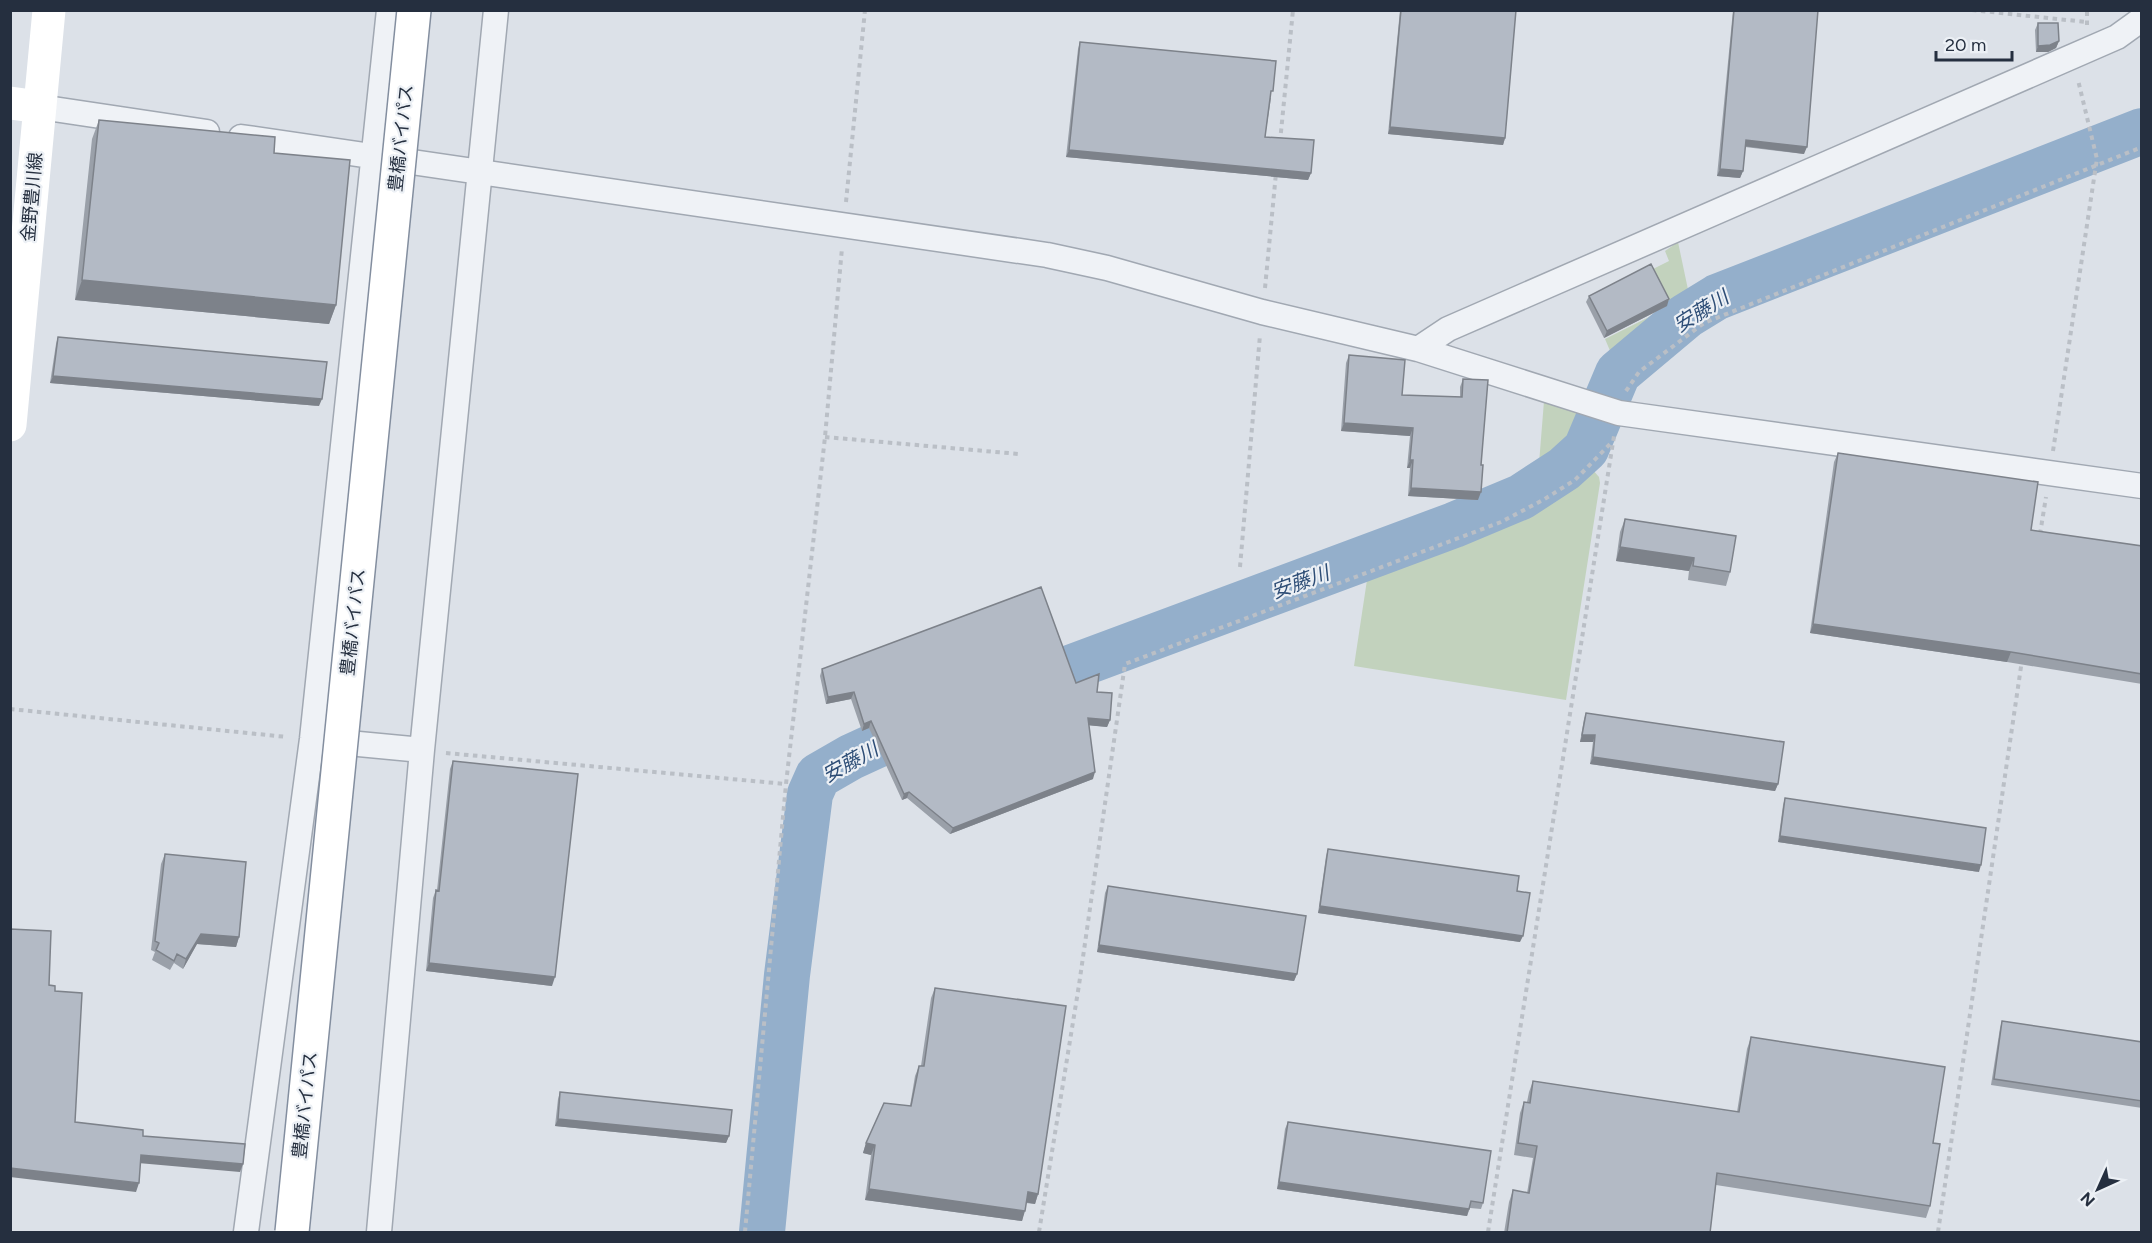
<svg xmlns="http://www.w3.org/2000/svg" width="2152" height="1243" viewBox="0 0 2152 1243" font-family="Figtree,'Noto Sans JP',sans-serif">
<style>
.green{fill:#c2d2bd}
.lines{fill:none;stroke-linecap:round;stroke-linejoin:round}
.river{stroke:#94afcb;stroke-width:46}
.street-casing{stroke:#a1a8b2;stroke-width:27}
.path{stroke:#babfc6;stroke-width:4;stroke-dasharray:4.5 4.5;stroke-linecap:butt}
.street{stroke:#eff2f6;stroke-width:24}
.secondary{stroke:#fff;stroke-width:33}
.highway-bridge-casing{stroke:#838e9f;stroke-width:36;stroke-linecap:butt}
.highway-bridge{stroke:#fff;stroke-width:33}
.wall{fill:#9aa0a9}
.shaded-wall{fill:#7d828a}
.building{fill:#b3bac5;stroke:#7d828a;stroke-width:1.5}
.labels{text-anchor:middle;stroke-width:4.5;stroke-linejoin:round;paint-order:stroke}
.street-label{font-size:18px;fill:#252f3f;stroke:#ecf0f5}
.water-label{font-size:20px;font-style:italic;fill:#2d4d76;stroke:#ecf0f5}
</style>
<rect width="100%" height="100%" fill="#dce1e8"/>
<path class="green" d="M 1678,242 L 1690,299 L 1617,367 L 1605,339 L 1669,307 L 1651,270 L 1669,261 L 1665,251 Z
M 1544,401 L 1595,417 L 1584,440 L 1538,476 Z
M 1592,469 L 1599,477 L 1600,483 L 1566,700 L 1354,666 L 1367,580 L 1495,529 L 1550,501 Z"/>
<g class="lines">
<path class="river" d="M 1011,690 L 1454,525 L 1521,497 L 1564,469 L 1586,449 L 1618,373 L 1686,316 L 1717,297 L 2142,131
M 762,1232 L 787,975 L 810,794 L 818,776 L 851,757 L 934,719"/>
<g class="street-casing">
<path id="street" d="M 40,107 L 207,132
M 241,137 L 1047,255 L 1107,268 L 1262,312 L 1418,349 L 1619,413 L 2142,486
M 1418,349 L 1448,329 L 2117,37 L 2142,19
M 327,741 L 422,750
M 246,1232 L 312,739 L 389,10
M 379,1232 L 422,750 L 496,10"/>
</g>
<path class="path" d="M 1972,10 L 2086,22
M 2087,25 L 2087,10
M 1280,142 L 1293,10
M 846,202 L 865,10
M 1265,288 L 1276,173
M 1626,391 L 1639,372 L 1704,323 L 2142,147
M 825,437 L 1019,454
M 2053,451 L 2096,165 L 2097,159 L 2078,80
M 2040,534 L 2046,497
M 1240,567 L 1260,335
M 10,709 L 287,737
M 446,753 L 786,784
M 745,1232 L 786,784 L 825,437 L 842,248
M 1039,1232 L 1079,985 L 1125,664 L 1501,522 L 1543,500 L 1575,480 L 1612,442
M 1488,1232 L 1614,436
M 1938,1232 L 2022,660"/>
<use href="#street" class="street"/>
<path class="secondary" d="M 10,103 L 40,107
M 10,425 L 49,10"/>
<g class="highway-bridge-casing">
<path id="highway-bridge" d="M 292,1232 L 414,10"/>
</g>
<use href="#highway-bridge" class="highway-bridge"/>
</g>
<path class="wall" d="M 1400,10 L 1516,10 L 1505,138 L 1503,145 L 1388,134 Z
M 1733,10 L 1818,10 L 1804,154 L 1745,147 L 1743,171 L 1740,178 L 1717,176 Z
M 2038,23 L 2059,41 L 2056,48 L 2048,52 L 2036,52 L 2035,30 Z
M 1080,42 L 1271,98 L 1265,137 L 1311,173 L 1308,180 L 1066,157 L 1078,49 Z
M 99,120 L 274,153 L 336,305 L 329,324 L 75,300 L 92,139 Z
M 1589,296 L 1667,306 L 1604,338 L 1586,302 Z
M 58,337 L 319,406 L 50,383 L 56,344 Z
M 1349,355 L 1402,395 L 1460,397 L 1460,387 L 1463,379 L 1478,500 L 1408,496 L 1410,468 L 1407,468 L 1410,436 L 1341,431 L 1346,363 Z
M 1838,453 L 2031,530 L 2142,546 L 2142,684 L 2007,662 L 1810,633 L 1834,462 Z
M 1625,519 L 1730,572 L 1726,586 L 1688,580 L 1689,571 L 1616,561 L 1620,532 Z
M 822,669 L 1076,683 L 1097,692 L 1110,720 L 1107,727 L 1089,725 L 1093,779 L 950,834 L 907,798 L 902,800 L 869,728 L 862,731 L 851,699 L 826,704 L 820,676 Z
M 1586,713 L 1778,784 L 1775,791 L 1590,764 L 1593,742 L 1580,742 L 1584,719 Z
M 453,761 L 552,986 L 426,971 L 433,898 L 436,890 L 437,890 L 450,769 Z
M 1785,798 L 1979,872 L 1778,842 L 1783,805 Z
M 1328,849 L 1517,891 L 1520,942 L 1318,913 L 1326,856 Z
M 165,854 L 239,937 L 236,947 L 197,944 L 183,969 L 174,963 L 170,970 L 152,960 L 155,952 L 151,950 L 161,864 Z
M 1108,886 L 1297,974 L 1294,981 L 1097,952 L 1105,893 Z
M 935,988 L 1038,1194 L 1035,1204 L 1026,1203 L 1022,1221 L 865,1200 L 871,1155 L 863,1153 L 866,1143 L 910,1106 L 915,1076 L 919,1066 L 921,1066 L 931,998 Z
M 2002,1021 L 2142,1042 L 2142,1108 L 1991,1085 L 2000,1028 Z
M 1751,1037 L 1933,1143 L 1930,1206 L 1926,1218 L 1716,1185 L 1710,1233 L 1504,1233 L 1509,1202 L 1513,1190 L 1527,1193 L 1533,1158 L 1514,1155 L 1520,1113 L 1524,1102 L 1527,1102 L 1529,1092 L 1533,1081 L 1737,1112 L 1747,1049 Z
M 560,1092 L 729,1136 L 726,1143 L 555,1126 L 558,1099 Z
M 1288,1122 L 1483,1203 L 1481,1209 L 1470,1208 L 1467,1216 L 1277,1189 L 1285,1129 Z"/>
<path class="shaded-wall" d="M 2059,41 L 2056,48 L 2048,52 L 2036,52 L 2038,46 Z
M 1390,127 L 1505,138 L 1503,145 L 1388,134 Z
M 1746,140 L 1807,147 L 1804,154 L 1743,146 Z
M 1069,150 L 1311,173 L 1308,180 L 1066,157 Z
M 1720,169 L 1743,171 L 1740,178 L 1717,176 Z
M 82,280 L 336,305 L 329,324 L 75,300 Z
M 1669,299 L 1667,306 L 1604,338 L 1607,331 Z
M 53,376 L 322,399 L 319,406 L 50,383 Z
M 1344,423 L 1413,428 L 1410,436 L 1341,431 Z
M 1410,460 L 1413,460 L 1410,468 L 1407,468 Z
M 1411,488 L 1481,492 L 1478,500 L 1408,496 Z
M 1620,547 L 1694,558 L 1689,571 L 1616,561 Z
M 1813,624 L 2011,652 L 2007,662 L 1810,633 Z
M 854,692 L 851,699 L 826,704 L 828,697 Z
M 1088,718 L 1110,720 L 1107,727 L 1085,725 Z
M 871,721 L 869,728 L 862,731 L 864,724 Z
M 1582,735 L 1595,735 L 1593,742 L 1580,742 Z
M 1593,757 L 1778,784 L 1775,791 L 1590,764 Z
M 1095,772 L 1093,779 L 950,834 L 953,828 Z
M 909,792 L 907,798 L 902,800 L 904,794 Z
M 1780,836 L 1981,865 L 1979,872 L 1778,842 Z
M 1320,906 L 1523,936 L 1520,942 L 1318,913 Z
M 201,934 L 239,937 L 236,947 L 197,944 L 183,969 L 186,959 Z
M 1099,945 L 1297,974 L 1294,981 L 1097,952 Z
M 429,963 L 555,977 L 552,986 L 426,971 Z
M 558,1119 L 729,1136 L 726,1143 L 555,1126 Z
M 866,1143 L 875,1145 L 871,1155 L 863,1153 Z
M 141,1155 L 243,1164 L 240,1172 L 138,1163 Z
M 10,1168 L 139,1183 L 136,1192 L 10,1177 Z
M 1279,1182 L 1469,1209 L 1467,1216 L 1277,1189 Z
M 869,1189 L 1025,1211 L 1022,1221 L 865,1200 Z
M 1028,1192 L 1038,1194 L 1035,1204 L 1024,1202 Z"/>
<path class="building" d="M 1401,10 L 1516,10 L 1505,138 L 1390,127 Z
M 1734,10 L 1818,10 L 1807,147 L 1746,140 L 1743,171 L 1720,169 Z
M 2038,23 L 2058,23 L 2059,41 L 2050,45 L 2038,46 Z
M 1080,42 L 1276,61 L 1273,91 L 1271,91 L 1265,137 L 1314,140 L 1311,173 L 1069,150 Z
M 99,120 L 275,137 L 274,153 L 350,160 L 336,305 L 82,280 Z
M 1651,264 L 1669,299 L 1607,331 L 1589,296 Z
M 58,337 L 327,362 L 322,399 L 53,376 Z
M 1349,355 L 1405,360 L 1402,395 L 1462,397 L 1463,379 L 1488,380 L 1481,465 L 1483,465 L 1481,492 L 1411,488 L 1413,460 L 1410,460 L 1413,428 L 1344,423 Z
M 1838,453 L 2038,482 L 2031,530 L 2142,546 L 2142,674 L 2011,652 L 1813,624 Z
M 1625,519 L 1736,536 L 1730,572 L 1693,566 L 1694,558 L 1620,547 Z
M 1041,587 L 1076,683 L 1099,674 L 1097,692 L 1112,693 L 1110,720 L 1088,718 L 1095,772 L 953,828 L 909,792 L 904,794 L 871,721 L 864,724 L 854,692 L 828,697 L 822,669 Z
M 1586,713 L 1784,742 L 1778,784 L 1593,757 L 1595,735 L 1582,735 Z
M 453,761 L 578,774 L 555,977 L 429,963 L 436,890 L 439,891 Z
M 1785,798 L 1986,828 L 1981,865 L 1780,836 Z
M 1328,849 L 1519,876 L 1517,891 L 1530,893 L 1523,936 L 1320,906 Z
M 165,854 L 246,862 L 239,937 L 201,934 L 186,959 L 177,954 L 174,961 L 156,950 L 159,943 L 155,941 Z
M 1108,886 L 1306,916 L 1297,974 L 1099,945 Z
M 10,929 L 51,931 L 49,985 L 55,986 L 55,991 L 82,993 L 75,1122 L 143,1130 L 143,1136 L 245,1144 L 243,1164 L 141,1155 L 139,1183 L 10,1168 Z
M 935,988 L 1066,1006 L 1038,1194 L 1028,1192 L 1025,1211 L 869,1189 L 875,1145 L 866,1143 L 884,1103 L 911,1106 L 919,1066 L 924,1066 Z
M 2002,1021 L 2142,1042 L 2142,1101 L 1994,1079 Z
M 1751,1037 L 1945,1067 L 1933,1143 L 1940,1144 L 1930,1206 L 1717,1173 L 1710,1233 L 1507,1233 L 1513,1190 L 1529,1193 L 1537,1146 L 1518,1143 L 1524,1102 L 1530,1103 L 1533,1081 L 1739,1112 Z
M 560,1092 L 732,1110 L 729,1136 L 558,1119 Z
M 1288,1122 L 1491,1151 L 1483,1203 L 1471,1201 L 1469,1209 L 1279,1182 Z"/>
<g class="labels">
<g class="street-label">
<text transform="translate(401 138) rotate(-84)" y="6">豊橋バイパス</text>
<text transform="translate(32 197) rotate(-85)" y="6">金野豊川線</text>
<text transform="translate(353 622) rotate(-84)" y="6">豊橋バイパス</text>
<text transform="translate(305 1105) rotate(-84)" y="6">豊橋バイパス</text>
</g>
<g class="water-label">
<text transform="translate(1701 311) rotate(-32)" y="7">安藤川</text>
<text transform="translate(1300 582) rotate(-20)" y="7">安藤川</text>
<text transform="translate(850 762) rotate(-29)" y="7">安藤川</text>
</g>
</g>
<rect width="2152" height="1243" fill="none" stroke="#252f3f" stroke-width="24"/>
<g transform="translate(2098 1189) rotate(225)" stroke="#ecf0f5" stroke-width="4.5" paint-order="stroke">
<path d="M0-4.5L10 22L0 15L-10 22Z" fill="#252f3f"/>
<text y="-9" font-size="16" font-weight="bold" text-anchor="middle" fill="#252f3f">N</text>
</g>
<path d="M1936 51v9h76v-9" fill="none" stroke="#252f3f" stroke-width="3"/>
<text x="1945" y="51" font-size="18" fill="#252f3f" stroke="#ecf0f5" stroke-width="4.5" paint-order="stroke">20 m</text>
</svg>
